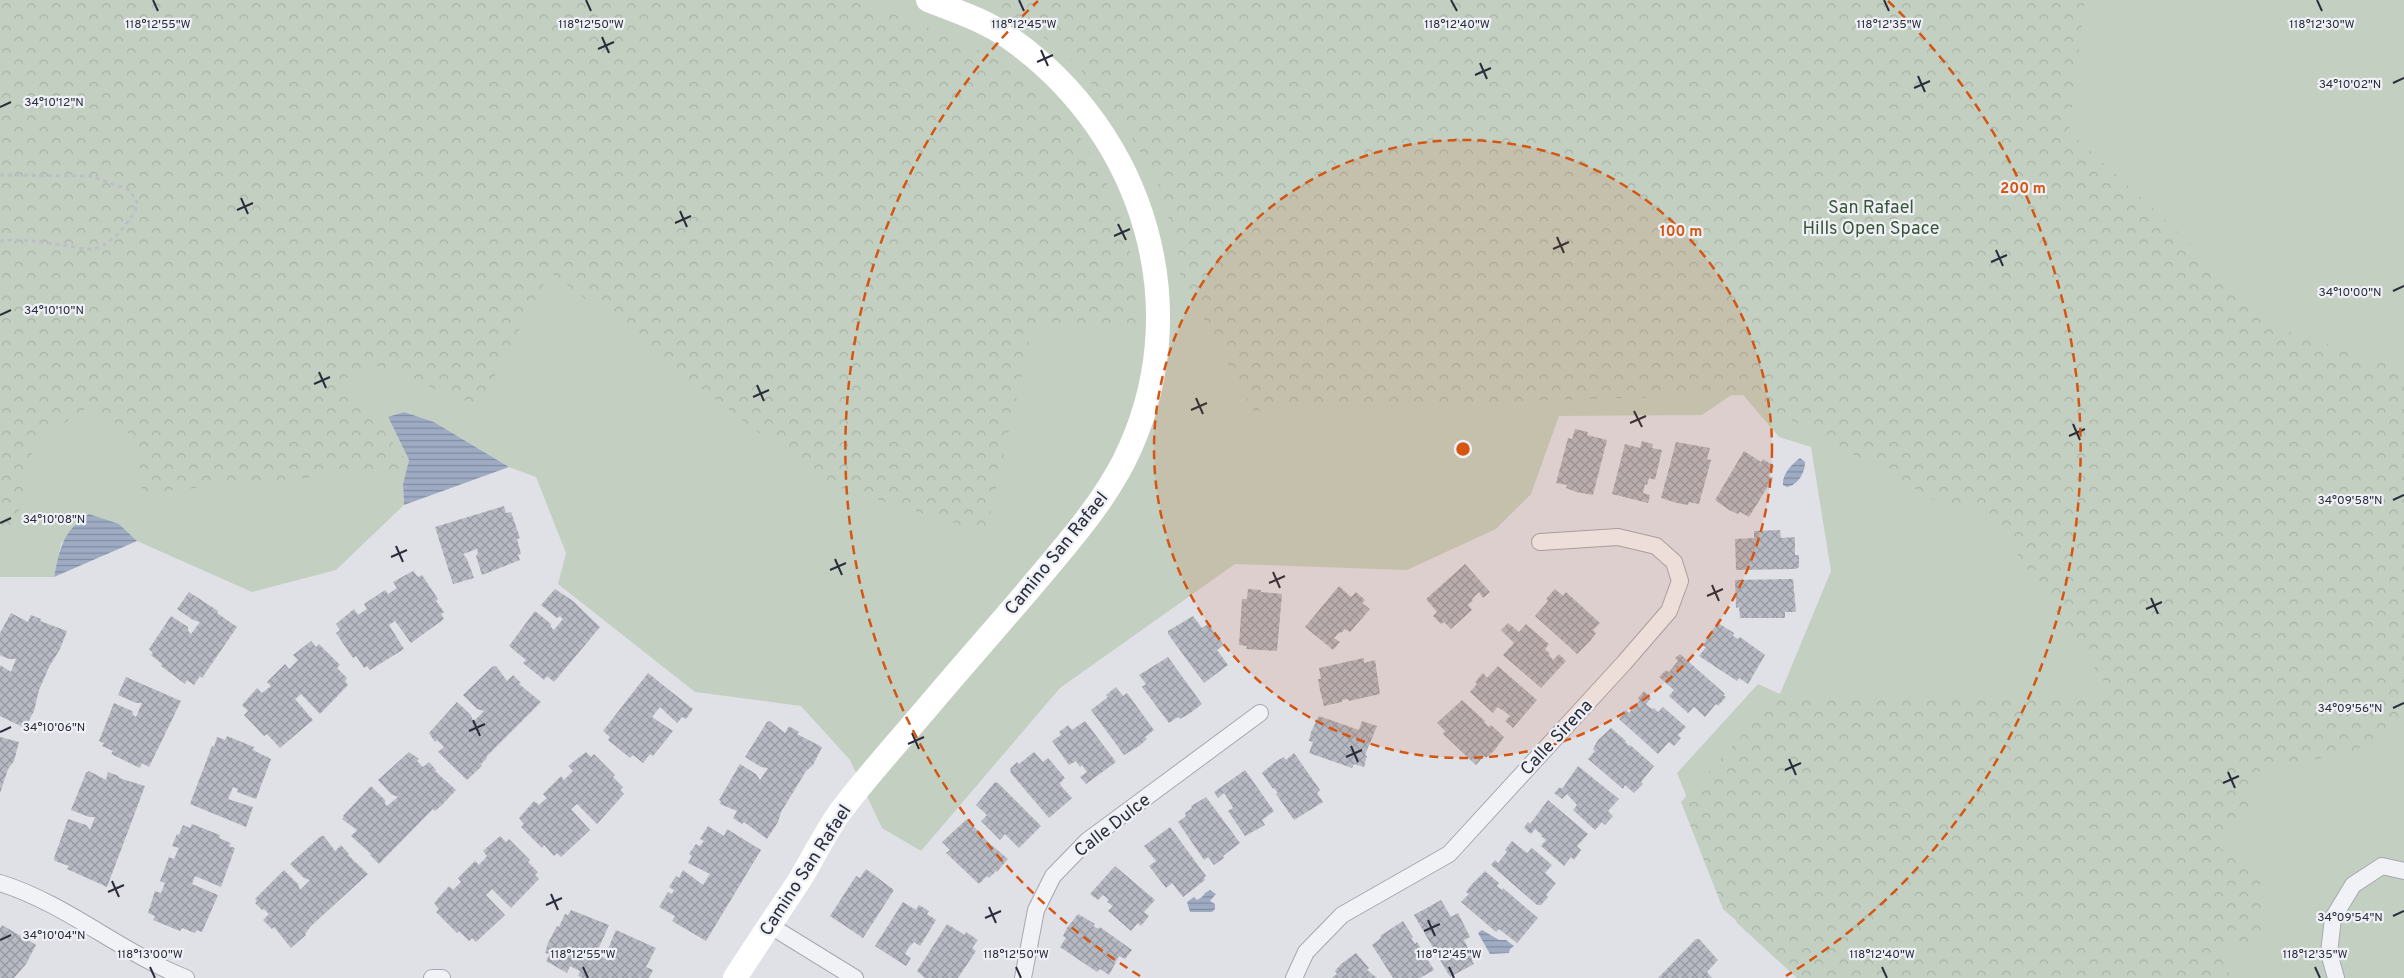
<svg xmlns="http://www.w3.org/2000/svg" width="2404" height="978" viewBox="0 0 2404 978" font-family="Overpass,sans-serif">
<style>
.grass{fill:#c3d0c1}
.forest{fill:url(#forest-crowns)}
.water{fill:url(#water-rules)}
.building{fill:url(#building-cross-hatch)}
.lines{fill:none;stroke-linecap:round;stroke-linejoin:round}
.street-casing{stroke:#a5a8b0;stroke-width:18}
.path{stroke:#bdbfc6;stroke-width:3;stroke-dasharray:4 4;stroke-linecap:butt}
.street{stroke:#f1f2f6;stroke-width:16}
.secondary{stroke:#fff;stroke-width:24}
.ticks{fill:none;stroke:#2a2e3c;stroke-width:2}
.ring{fill:none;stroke:#d55511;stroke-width:2.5;stroke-dasharray:9 6}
.labels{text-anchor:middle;stroke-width:4.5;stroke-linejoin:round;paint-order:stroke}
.park-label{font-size:18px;fill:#3a5639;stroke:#eef0f5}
.street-label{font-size:18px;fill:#2a2e3c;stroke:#eef0f5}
.ticks-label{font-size:12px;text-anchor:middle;fill:#2a2e3c;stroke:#eef0f5;stroke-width:4.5;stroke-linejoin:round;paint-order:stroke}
.centre{fill:#d55511;stroke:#eef0f5;stroke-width:2.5}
.ring-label{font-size:15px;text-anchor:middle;font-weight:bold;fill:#d55511;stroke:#eef0f5;stroke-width:4.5;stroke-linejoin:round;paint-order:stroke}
</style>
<defs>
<pattern id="forest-crowns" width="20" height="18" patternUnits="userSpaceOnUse" patternTransform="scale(1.25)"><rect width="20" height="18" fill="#c3d0c1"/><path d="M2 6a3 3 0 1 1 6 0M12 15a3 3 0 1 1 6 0" fill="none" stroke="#a8b3a7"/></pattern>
<pattern id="water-rules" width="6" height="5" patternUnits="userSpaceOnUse" patternTransform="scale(1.25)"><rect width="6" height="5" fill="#9eabc3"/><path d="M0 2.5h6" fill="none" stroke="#818ca0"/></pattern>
<pattern id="building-cross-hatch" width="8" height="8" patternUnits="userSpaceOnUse" patternTransform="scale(1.25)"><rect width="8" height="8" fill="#b7bac3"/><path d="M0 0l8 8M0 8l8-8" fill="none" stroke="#9598a0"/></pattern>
</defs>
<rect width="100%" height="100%" fill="#dfe1e7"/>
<path class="grass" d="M 0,0 L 2404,0 L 2404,978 L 1797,978 L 1737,923 L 1677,773 L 1758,684 L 1780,694 L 1831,571 L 1811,447 L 1779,437 L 1739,390 L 1702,415 L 1559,416 L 1531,494 L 1496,529 L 1407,570 L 1235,564 L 1060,688 L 921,851 L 882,828 L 850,760 L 801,706 L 695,692 L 558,584 L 566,553 L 536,477 L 509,467 L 434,422 L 404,412 L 388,418 L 409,460 L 403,484 L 404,505 L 336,570 L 252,592 L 137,541 L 119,524 L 61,543 L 54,577 L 0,577 Z"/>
<path class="forest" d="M 0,0 L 857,0 C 899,17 943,32 983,52 C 1052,87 1102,154 1124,228 C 1133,260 1142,295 1137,328 L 1033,325 L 986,533 L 824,483 L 550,272 L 479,406 L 368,363 L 345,380 L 412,468 L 142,493 L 138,441 L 91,405 L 34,444 L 15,528 L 0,531 Z
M 980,0 L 2085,0 L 2069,131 L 2283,329 L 2404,369 L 2404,724 L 2352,752 L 2261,770 L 2250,782 L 2247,821 L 2212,841 L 2260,880 L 2264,939 L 2218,950 L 2231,978 L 1801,978 L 1723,909 L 1681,802 L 1776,698 L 2115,698 L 1981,501 L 1960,514 L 1746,395 L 1292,407 L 1253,411 L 1180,274 L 1178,248 L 1156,177 L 1118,116 L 1084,74 L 1059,48 L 1009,13 Z"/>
<path class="water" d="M 404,412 L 434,422 L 509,467 L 404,505 L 403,484 L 409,460 L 388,417 Z
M 1800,458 L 1805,462 C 1805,473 1798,485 1787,487 L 1783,485 C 1782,474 1792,464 1800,458 Z
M 89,514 L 119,524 L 137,541 L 54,577 C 60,548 62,532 89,514 Z
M 1210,890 L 1216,894 L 1210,901 L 1215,904 L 1215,909 L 1212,912 L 1190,912 L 1187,902 L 1194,897 L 1197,900 L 1202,897 L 1205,893 Z
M 1482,930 L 1499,940 L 1506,940 L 1514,946 L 1510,949 L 1509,953 L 1490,954 L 1478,933 Z"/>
<path class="building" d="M 1575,429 L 1588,432 L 1587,435 L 1607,440 L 1593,495 L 1576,492 L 1566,488 L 1567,485 L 1556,483 L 1568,438 L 1572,439 Z
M 1642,441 L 1653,444 L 1652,448 L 1662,450 L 1655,480 L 1649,478 L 1647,485 L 1645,484 L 1643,493 L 1650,495 L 1648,503 L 1612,494 L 1625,444 L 1640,448 Z
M 1676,442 L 1710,448 L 1707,459 L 1711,460 L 1699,504 L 1689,502 L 1688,505 L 1677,503 L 1661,498 Z
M 1744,451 L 1761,462 L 1763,459 L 1774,466 L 1768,476 L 1773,478 L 1749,517 L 1740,512 L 1738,514 L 1729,510 L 1715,500 Z
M 504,506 L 506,513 L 511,512 L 520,538 L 517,539 L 521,554 L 518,555 L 520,560 L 482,575 L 476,556 L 478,553 L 477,549 L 463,554 L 467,559 L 474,578 L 453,584 L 435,527 Z
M 1780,530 L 1781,538 L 1795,537 L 1795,555 L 1799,555 L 1799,567 L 1796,569 L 1736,570 L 1735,539 L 1754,538 L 1754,531 Z
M 1465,564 L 1490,592 L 1483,598 L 1479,592 L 1472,599 L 1473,600 L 1468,605 L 1472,610 L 1451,629 L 1444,622 L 1441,624 L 1433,616 L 1437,612 L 1426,599 Z
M 413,571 L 418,577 L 422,575 L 438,599 L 436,601 L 444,612 L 441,614 L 444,619 L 411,643 L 395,621 L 389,625 L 404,649 L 370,670 L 367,666 L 364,668 L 356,656 L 353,658 L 336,633 L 340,630 L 336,624 L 354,609 L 358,615 L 367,609 L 364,604 L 385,590 L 388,594 L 397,588 L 393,582 Z
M 1793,579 L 1796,612 L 1785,612 L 1785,618 L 1740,618 L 1739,607 L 1736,608 L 1735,580 Z
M 1339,586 L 1351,597 L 1356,592 L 1365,600 L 1362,603 L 1370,609 L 1350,632 L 1345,629 L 1341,633 L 1340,632 L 1334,638 L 1340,642 L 1333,650 L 1305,627 Z
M 555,589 L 573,601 L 600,627 L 554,682 L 547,676 L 544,680 L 523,663 L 526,660 L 509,646 L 535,611 L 551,624 L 551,627 L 554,630 L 563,619 L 560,616 L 557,618 L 541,605 Z
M 1248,589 L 1261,590 L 1261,592 L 1282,594 L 1277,651 L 1246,649 L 1247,646 L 1239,645 L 1242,599 L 1247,599 Z
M 1555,589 L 1563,596 L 1566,592 L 1600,623 L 1593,630 L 1596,633 L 1590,641 L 1577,654 L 1535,616 L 1548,601 L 1546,599 Z
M 189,592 L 218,611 L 217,613 L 237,627 L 202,678 L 200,676 L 194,685 L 187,680 L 185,684 L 161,666 L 162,664 L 151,655 L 153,653 L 149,649 L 171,616 L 188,627 L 188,631 L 191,634 L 200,622 L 193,620 L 177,609 Z
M 11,613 L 28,622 L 31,615 L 41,619 L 40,621 L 67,631 L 60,649 L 49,667 L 39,690 L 34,711 L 25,728 L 0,716 L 0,665 L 11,672 L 16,659 L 9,659 L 0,655 L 0,633 Z
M 1193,616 L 1202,628 L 1208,624 L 1224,645 L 1217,650 L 1228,665 L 1204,683 L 1168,634 L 1168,631 Z
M 1508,623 L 1519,632 L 1526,624 L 1549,644 L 1545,649 L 1550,654 L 1549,655 L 1553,660 L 1559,654 L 1566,661 L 1541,688 L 1503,655 L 1514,643 L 1501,630 Z
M 1718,623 L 1734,633 L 1733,636 L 1738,639 L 1740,637 L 1765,655 L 1748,684 L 1739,678 L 1737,681 L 1699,656 L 1706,647 L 1703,646 L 1707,637 Z
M 311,641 L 316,647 L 319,644 L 340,665 L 337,668 L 347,678 L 345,681 L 348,685 L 320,714 L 301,694 L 295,699 L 313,720 L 280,748 L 267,734 L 264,736 L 244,715 L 248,711 L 242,705 L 257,688 L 262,693 L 271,686 L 267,682 L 285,664 L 289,669 L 298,660 L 293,655 Z
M 1680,654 L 1725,694 L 1723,695 L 1726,697 L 1718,706 L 1716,704 L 1705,717 L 1694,707 L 1688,713 L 1669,696 L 1674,690 L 1659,677 L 1666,670 L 1669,672 L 1678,661 L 1675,658 Z
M 1168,657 L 1202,704 L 1189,714 L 1180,719 L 1178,717 L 1169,723 L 1142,687 L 1146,684 L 1139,675 Z
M 1364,658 L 1364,663 L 1375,660 L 1380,694 L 1349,701 L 1348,699 L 1342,700 L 1342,702 L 1324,706 L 1320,690 L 1318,679 L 1321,679 L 1319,668 Z
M 496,666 L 507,681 L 513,675 L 521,683 L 519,684 L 541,702 L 486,757 L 487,758 L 481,764 L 482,766 L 467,780 L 438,752 L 444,747 L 437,740 L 435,742 L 429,733 L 457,702 L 471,715 L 473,722 L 484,711 L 477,709 L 463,695 L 492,667 Z
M 1498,666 L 1537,700 L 1513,728 L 1505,721 L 1510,716 L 1504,711 L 1497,707 L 1493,713 L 1470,692 L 1477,684 L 1475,682 L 1483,673 L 1487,678 Z
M 648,673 L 693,709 L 686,719 L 682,717 L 677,723 L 660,707 L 652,717 L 673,731 L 653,756 L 650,754 L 643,763 L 633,755 L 630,758 L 608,740 L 610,737 L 603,731 Z
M 126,677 L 181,701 L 149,767 L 142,763 L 140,768 L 111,754 L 113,751 L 102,746 L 104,743 L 99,741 L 114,703 L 132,711 L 133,715 L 136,717 L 142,703 L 136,703 L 118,695 Z
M 1116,687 L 1123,696 L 1127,693 L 1154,730 L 1145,737 L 1147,739 L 1139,746 L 1124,755 L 1091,710 L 1108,697 L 1106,695 Z
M 1644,691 L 1651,698 L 1646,704 L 1652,709 L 1654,708 L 1658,712 L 1663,707 L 1686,727 L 1678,735 L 1681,738 L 1674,746 L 1669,742 L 1658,754 L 1619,719 L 1626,710 L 1629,713 L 1640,700 L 1638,698 Z
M 1462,700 L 1485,721 L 1484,722 L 1489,727 L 1491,725 L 1504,737 L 1494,751 L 1486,758 L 1484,756 L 1476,765 L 1443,734 L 1445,731 L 1437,723 Z
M 1319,716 L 1359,730 L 1362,721 L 1377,726 L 1365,755 L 1367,756 L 1364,767 L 1354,764 L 1352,768 L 1309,753 L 1313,742 L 1309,741 L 1311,732 Z
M 770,721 L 785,733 L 789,726 L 799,732 L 797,734 L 822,747 L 813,765 L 806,771 L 781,812 L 778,822 L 767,839 L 744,822 L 742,824 L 733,818 L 737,811 L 720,804 L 721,801 L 719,800 L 740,764 L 756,774 L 760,780 L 768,768 L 761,767 L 745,757 L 767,722 Z
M 1085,721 L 1116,762 L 1086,784 L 1080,777 L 1087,772 L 1082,765 L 1080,767 L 1076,761 L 1069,765 L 1052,741 L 1061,735 L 1059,732 L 1068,725 L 1072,730 Z
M 1611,728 L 1626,741 L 1625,742 L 1629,746 L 1630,745 L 1654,766 L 1641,782 L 1643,784 L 1634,793 L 1625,785 L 1623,789 L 1588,759 L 1595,751 L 1593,749 L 1598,740 Z
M 227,736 L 254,747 L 253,750 L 271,759 L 256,799 L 237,792 L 238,789 L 233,787 L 228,799 L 253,807 L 246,827 L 190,804 L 212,746 L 214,747 L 217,737 L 225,740 Z
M 0,737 L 19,742 L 14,761 L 8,769 L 0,793 Z
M 409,752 L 419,759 L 417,761 L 423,767 L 429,762 L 436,770 L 435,771 L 456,790 L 442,805 L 435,811 L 433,809 L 379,864 L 370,855 L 371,854 L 351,836 L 357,830 L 342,819 L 344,817 L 343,816 L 371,786 L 385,800 L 385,804 L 387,806 L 398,797 L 391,794 L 378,780 Z
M 586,752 L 591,757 L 594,754 L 615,775 L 613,777 L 623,787 L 620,790 L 624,794 L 597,824 L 577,804 L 571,809 L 590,830 L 561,857 L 557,853 L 554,856 L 544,845 L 542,848 L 521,827 L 524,824 L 519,818 L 534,801 L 539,805 L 547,798 L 543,794 L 561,776 L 564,780 L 573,771 L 568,766 Z
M 1034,752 L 1043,762 L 1048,758 L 1065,778 L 1060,783 L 1061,786 L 1072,798 L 1049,818 L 1010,772 L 1011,771 L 1010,769 L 1017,762 L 1019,764 Z
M 1294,753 L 1320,790 L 1317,793 L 1323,802 L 1294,820 L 1276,794 L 1278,793 L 1274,788 L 1273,789 L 1262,773 L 1275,762 L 1284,757 L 1286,760 Z
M 1578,766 L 1619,799 L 1608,811 L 1613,816 L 1605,825 L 1602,822 L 1595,830 L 1573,810 L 1577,805 L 1567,794 L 1562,799 L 1554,793 L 1560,787 L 1562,789 Z
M 1245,770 L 1274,811 L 1262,820 L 1265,825 L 1245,836 L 1228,811 L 1233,808 L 1230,802 L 1224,793 L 1218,798 L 1214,792 Z
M 89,771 L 106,780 L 108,772 L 119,776 L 119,778 L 145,786 L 107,887 L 67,869 L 69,866 L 55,861 L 54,858 L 68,819 L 86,825 L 90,830 L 95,817 L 89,817 L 71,810 L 86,773 Z
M 995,782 L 998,783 L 1041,826 L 1019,848 L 1005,834 L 1000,840 L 981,821 L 987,815 L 976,805 Z
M 1206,797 L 1240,843 L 1223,856 L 1224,858 L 1214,865 L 1208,857 L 1204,860 L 1178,822 L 1186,816 L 1185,813 L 1192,808 L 1191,806 Z
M 1548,800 L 1588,834 L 1577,846 L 1581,850 L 1574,860 L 1571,857 L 1564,866 L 1541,846 L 1546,840 L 1541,836 L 1542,835 L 1535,829 L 1531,834 L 1524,828 L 1528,822 L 1530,824 Z
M 967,819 L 989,843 L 1008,859 L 997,872 L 996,871 L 989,878 L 987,876 L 979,884 L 946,853 L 950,850 L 942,842 Z
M 192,824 L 220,835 L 219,838 L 231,843 L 229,846 L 235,848 L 221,887 L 195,876 L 192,884 L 218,895 L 202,932 L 197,930 L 195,933 L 182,928 L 180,931 L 153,920 L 155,916 L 148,913 L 155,891 L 161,893 L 165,883 L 160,881 L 169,857 L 174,859 L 179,848 L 172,846 L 177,834 L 179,835 L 183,825 L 190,828 Z
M 708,826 L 724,836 L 727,829 L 761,850 L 706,941 L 672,921 L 675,916 L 659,907 L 668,892 L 672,894 L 674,890 L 669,887 L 676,876 L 679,878 L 683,870 L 703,885 L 710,874 L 688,863 L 692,856 L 689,854 L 696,844 L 700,846 L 704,841 L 700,839 Z
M 1170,827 L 1206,876 L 1204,878 L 1205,880 L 1183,897 L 1172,883 L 1166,888 L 1149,866 L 1156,861 L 1144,846 Z
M 321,836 L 324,836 L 335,851 L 341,845 L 349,854 L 348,855 L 368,874 L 311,926 L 305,934 L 306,935 L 291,948 L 274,927 L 272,929 L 263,920 L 269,914 L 264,909 L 262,910 L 255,903 L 257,901 L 255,899 L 284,870 L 298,884 L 300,890 L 310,880 L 304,878 L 290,864 Z
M 500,836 L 506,842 L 509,839 L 530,860 L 528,862 L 538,872 L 535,875 L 539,879 L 511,908 L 492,889 L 486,895 L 505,915 L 476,942 L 472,938 L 469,941 L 459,931 L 457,933 L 436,912 L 439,909 L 434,903 L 449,886 L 453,890 L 461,882 L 458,878 L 475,861 L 479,865 L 487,856 L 483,851 Z
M 1512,841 L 1527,853 L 1532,848 L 1552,865 L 1545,873 L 1556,883 L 1546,895 L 1548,897 L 1541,905 L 1537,905 L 1491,865 L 1495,860 L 1498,863 L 1507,852 L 1505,850 Z
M 1115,866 L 1155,900 L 1144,912 L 1149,916 L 1141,926 L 1138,923 L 1131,931 L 1108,911 L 1113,906 L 1107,902 L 1109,900 L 1103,895 L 1098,900 L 1090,894 Z
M 866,869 L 894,890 L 863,938 L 830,916 L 856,876 L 860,878 Z
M 1485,871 L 1499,883 L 1497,886 L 1502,890 L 1503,888 L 1538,918 L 1517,943 L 1499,929 L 1496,932 L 1461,902 L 1469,894 L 1466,892 L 1472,884 Z
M 1441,900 L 1451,917 L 1458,913 L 1470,937 L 1464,940 L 1474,960 L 1472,961 L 1474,964 L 1450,977 L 1414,915 Z
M 903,902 L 916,910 L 919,905 L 929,911 L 927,914 L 936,920 L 920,946 L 914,942 L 909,947 L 905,954 L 911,958 L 906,966 L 875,946 Z
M 571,910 L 609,925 L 596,954 L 606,959 L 610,950 L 608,949 L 616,930 L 656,948 L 646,967 L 653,970 L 649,978 L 583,978 L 578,976 L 580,971 L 570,966 L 567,973 L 546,961 L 550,954 L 545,953 L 548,943 L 557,926 L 559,927 L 565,914 L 568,915 Z
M 1078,914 L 1095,924 L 1093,926 L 1099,929 L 1100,927 L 1132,950 L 1125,959 L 1119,956 L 1109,975 L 1100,969 L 1097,972 L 1060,947 L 1066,938 L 1063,936 L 1067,928 Z
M 1403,921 L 1413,937 L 1411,938 L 1415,944 L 1417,942 L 1434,970 L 1420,978 L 1393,978 L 1372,945 L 1381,938 L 1380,936 Z
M 947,924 L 965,935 L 966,932 L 978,940 L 972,948 L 976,951 L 958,978 L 925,978 L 917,971 Z
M 2,925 L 36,945 L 26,964 L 14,978 L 0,978 L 0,928 Z
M 1696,939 L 1699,939 L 1718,960 L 1707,972 L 1712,978 L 1658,978 Z
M 1356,953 L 1369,968 L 1367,970 L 1377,978 L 1332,978 L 1337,974 L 1335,971 L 1341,964 Z"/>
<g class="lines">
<g class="street-casing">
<path id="street" d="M 0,883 C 67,904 120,952 186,978
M 769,925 L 855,978
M 432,978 L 442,978
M 1023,978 L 1036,910 L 1053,876 L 1087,841 L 1260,713
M 1294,978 L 1306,952 L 1342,915 L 1449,854 L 1624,663 L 1669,611 L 1680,581 L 1674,562 L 1656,546 L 1618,537 L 1540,542
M 2336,978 L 2329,953 L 2333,918 L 2353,885 L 2382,866 L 2404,871"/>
</g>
<path class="path" d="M 0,175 L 90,176 L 130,190 L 138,204 C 131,221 112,246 92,249 C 86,250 76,247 69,246 C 46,243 23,238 0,241"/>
<use href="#street" class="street"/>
<path class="secondary" d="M 735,978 C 756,945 778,913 799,881 C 814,857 826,830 843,808 C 869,774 898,742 926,709 C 969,658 1014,608 1057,556 C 1082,526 1106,496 1124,461 C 1199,311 1145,134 1011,39 C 987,21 956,11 928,0"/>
</g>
<path class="ticks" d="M 153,0 L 158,11M 586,0 L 591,11M 1019,0 L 1024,11M 1451,0 L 1457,11M 1884,0 L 1889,11M 2317,0 L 2322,11M 602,37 L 609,53M 598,49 L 614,42M 1041,50 L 1048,66M 1037,62 L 1053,55M 1480,63 L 1487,79M 1475,75 L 1491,68M 1918,76 L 1925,92M 2393,83 L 2404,78M 1914,88 L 1930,81M 0,107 L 11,102M 241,198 L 248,214M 237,210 L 253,203M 680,211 L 687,227M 675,223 L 691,216M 1118,224 L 1126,240M 1114,236 L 1130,229M 1557,237 L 1564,253M 1553,249 L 1569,242M 1996,250 L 2003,266M 1991,262 L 2007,255M 2393,291 L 2404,286M 0,315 L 11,310M 319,372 L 326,388M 314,384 L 330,377M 757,385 L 764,401M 753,397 L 769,390M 1196,398 L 1203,414M 1191,410 L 1207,403M 1634,411 L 1642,427M 1630,423 L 1646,416M 2073,424 L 2080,440M 2069,436 L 2085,429M 2393,500 L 2404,495M 0,523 L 11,518M 396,546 L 403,562M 391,557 L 407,550M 835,559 L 842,575M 830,570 L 846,563M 1273,572 L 1280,588M 1269,583 L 1285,576M 1712,585 L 1719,601M 1707,596 L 1723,589M 2151,598 L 2158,614M 2146,609 L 2162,602M 2393,708 L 2404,703M 473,720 L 480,736M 469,731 L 485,724M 0,732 L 11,727M 912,733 L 919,749M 908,744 L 924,737M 1351,746 L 1358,762M 1346,757 L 1362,750M 1789,759 L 1796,775M 1785,770 L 1801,763M 2228,772 L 2235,788M 2223,783 L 2239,776M 112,881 L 119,897M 108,892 L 124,885M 551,894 L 558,910M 546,905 L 562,898M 989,907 L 996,923M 2393,916 L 2404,911M 985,918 L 1001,911M 1428,920 L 1435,936M 1424,931 L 1440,924M 0,940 L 11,935M 150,967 L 155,978M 583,967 L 588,978M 1016,967 L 1021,978M 1449,967 L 1454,978M 1882,967 L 1887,978M 2315,967 L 2320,978"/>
<circle cx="1463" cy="449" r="309" fill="#d55511" fill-opacity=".12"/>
<g class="ring">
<circle cx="1463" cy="449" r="309"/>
<path d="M1140 976A618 618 0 0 1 1038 1M1888 1A618 618 0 0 1 1786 976"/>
</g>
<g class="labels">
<g class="park-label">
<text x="1871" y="213">San Rafael<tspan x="1871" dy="21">Hills Open Space</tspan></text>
</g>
<g class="street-label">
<text transform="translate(1056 553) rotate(-51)" y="6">Camino San Rafael</text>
<text transform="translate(1556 737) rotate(-47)" y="6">Calle Sirena</text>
<text transform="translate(1112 825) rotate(-38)" y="6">Calle Dulce</text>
<text transform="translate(805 870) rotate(-57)" y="6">Camino San Rafael</text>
</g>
</g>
<g class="ticks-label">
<text x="158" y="28">118°12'55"W</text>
<text x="1457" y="28">118°12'40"W</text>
<text x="591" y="28">118°12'50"W</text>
<text x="1024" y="28">118°12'45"W</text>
<text x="1889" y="28">118°12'35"W</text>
<text x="2322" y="28">118°12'30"W</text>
<text x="2350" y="88">34°10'02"N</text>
<text x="54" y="106">34°10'12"N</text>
<text x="2350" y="296">34°10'00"N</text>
<text x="54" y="314">34°10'10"N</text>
<text x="2350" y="504">34°09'58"N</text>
<text x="54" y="523">34°10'08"N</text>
<text x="2350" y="712">34°09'56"N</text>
<text x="54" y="731">34°10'06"N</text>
<text x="2350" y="921">34°09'54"N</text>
<text x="54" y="939">34°10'04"N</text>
<text x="150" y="958">118°13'00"W</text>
<text x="583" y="958">118°12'55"W</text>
<text x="1016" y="958">118°12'50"W</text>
<text x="1449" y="958">118°12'45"W</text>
<text x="1882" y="958">118°12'40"W</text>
<text x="2315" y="958">118°12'35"W</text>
</g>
<circle cx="1463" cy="449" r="8" class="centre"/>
<g class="ring-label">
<text x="2023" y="193">200 m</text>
<text x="1681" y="236">100 m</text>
</g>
</svg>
